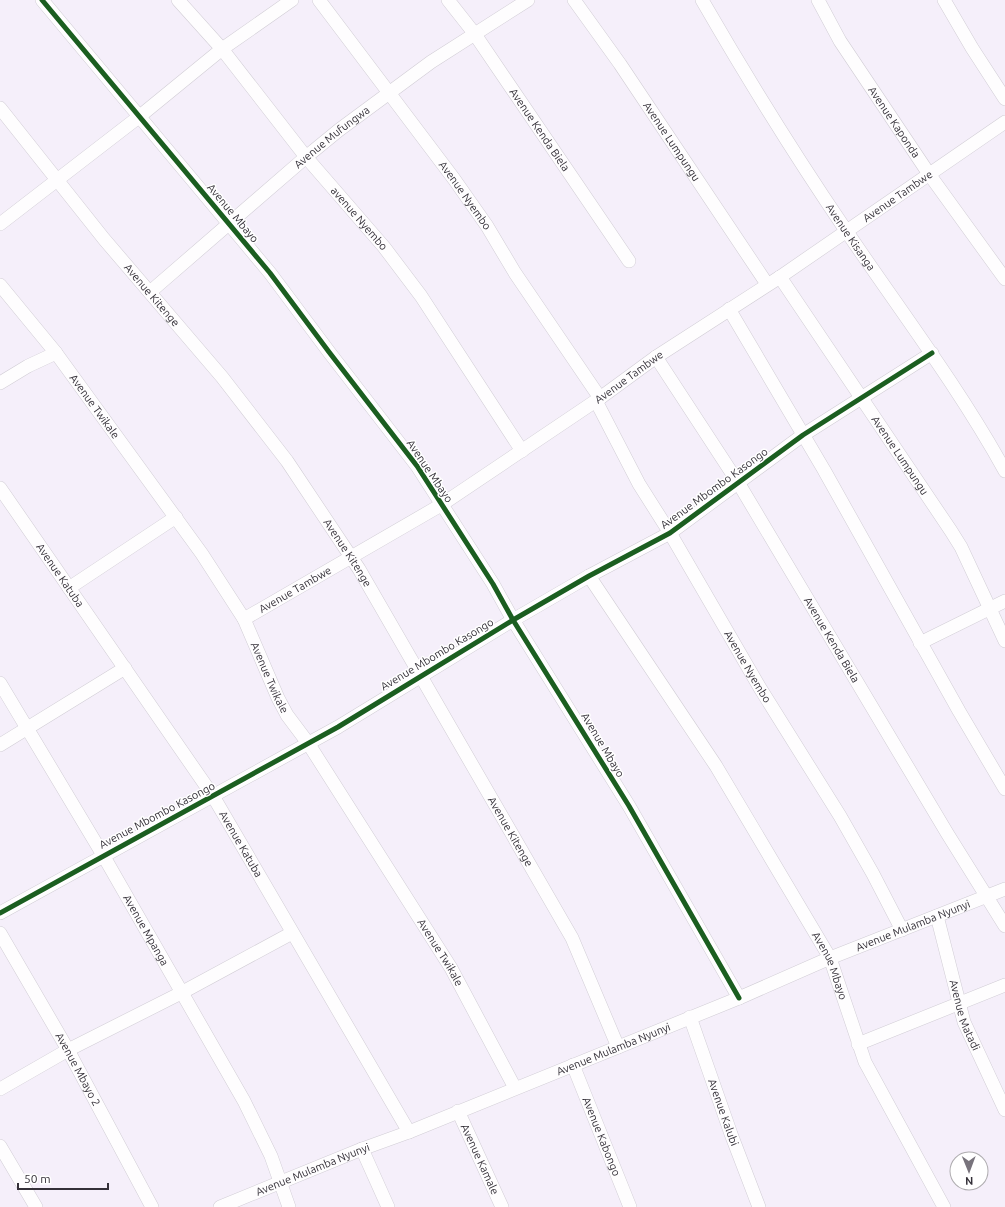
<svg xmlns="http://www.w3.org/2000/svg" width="1005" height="1207" viewBox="0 0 1005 1207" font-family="Ubuntu,sans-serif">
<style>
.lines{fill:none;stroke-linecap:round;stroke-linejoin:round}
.minor-casing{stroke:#d1cdd5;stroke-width:14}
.minor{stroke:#fefdfe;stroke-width:13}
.cycleway-casing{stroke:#fff;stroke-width:8}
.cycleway{stroke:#1b5e20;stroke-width:5}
.labels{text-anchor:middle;stroke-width:3;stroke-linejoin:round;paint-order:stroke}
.street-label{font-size:11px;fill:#343038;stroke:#fff}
</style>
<rect width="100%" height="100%" fill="#f5effa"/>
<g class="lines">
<g class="minor-casing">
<g id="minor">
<path d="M 42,0 L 270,273 L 329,352 L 417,466 L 493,584 L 513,620 L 629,806 L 739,998"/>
<path id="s1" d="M 178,0 L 222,49 L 306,157 L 384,247 L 421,296 L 522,451"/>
<path id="s2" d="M 319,0 L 454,179 L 487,226 L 515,273 L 600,398"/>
<path id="s3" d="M 448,0 L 474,33 L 629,261"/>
<path id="s4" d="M 574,0 L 620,64 L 767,284"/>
<path id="s5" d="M 702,0 C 747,78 794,154 845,229 C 899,309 958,386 1005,471"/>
<path id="s6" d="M 818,0 L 840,41 L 929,174 L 1005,279"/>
<path d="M 944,0 L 972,48 L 1005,99"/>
<path id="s7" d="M 0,108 L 104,239 L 222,377 L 287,461 L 359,569 L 572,938 L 618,1047"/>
<path d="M 0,224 L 140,116 L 222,49 L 292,0"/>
<path id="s8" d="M 780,277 L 951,531 L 961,547 L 1005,641"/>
<path id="s9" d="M 0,285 L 56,353 L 202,554 L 244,619 L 278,698 L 287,715 L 308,743 L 451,968 L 515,1088"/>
<path id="s10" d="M 150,292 L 306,157 L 339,130 L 431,62 L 528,0"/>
<path d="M 729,309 L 824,470 L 959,711 L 1005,789"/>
<path id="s11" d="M 656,357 L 739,484 L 947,833 L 1005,926"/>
<path d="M 0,383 L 28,366 L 56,353"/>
<path id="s12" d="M 596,401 L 639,484 L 670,533 L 760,688 L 840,816 L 873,874 L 902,930"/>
<path id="s13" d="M 0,488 L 213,796 L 409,1132"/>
<path id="s14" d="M 589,576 L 716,766 L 830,958 L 865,1062 L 944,1207"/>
<path d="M 69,588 L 176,517"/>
<path id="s15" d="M 244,619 L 441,505 L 600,398 L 656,357 L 780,277 L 1005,122"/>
<path d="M 920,643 L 1005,601"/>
<path id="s16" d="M 0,683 L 103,855 L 244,1101 L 271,1156 L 289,1207"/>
<path d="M 0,745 L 125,668"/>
<path d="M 0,913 L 338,727 L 513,620 L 589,576 L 670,533 L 803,435 L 932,353"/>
<path id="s17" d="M 937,916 L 964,1022 L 1005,1110"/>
<path id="s18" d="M 0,933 L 68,1050 L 152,1207"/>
<path id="s19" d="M 690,1017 L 731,1134 L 759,1207"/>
<path d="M 858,1044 L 1005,985"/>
<path id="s20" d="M 573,1065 L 630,1207"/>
<path d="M 0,1089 L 68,1050 L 181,993 L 292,933"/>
<path id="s21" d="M 458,1111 L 502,1207"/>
<path d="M 0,1146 L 36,1207"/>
<path d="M 362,1149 L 388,1207"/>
<path id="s22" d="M 220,1207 L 362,1149 L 409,1132 L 739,998 L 830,958 L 1005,889"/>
</g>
</g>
<use href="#minor" class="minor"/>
<g class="cycleway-casing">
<path id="cycleway" d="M 42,0 L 270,273 L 329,352 L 417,466 L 493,584 L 513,620 L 629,806 L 739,998
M 0,913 L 338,727 L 513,620 L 589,576 L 670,533 L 803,435 L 932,353"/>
</g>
<use href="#cycleway" class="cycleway"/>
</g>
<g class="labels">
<g class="street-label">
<text dy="4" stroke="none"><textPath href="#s6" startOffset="144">Avenue Kaponda</textPath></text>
<text dy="4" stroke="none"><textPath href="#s3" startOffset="159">Avenue Kenda Biela</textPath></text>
<text dy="4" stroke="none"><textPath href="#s10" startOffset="239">Avenue Mufungwa</textPath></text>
<text dy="4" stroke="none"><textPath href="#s4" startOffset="172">Avenue Lumpungu</textPath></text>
<text dy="4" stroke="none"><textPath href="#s2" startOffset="244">Avenue Nyembo</textPath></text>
<text dy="4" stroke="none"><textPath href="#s15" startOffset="779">Avenue Tambwe</textPath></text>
<text transform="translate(233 213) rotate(50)" y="4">Avenue Mbayo</text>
<text dy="4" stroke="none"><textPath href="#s1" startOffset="284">avenue Nyembo</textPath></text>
<text dy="4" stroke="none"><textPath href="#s5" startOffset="280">Avenue Kisanga</textPath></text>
<text dy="4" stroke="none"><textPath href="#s7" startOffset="241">Avenue Kitenge</textPath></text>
<text dy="4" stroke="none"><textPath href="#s15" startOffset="455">Avenue Tambwe</textPath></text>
<text dy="4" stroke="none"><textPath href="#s9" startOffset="154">Avenue Twikale</textPath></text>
<text dy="4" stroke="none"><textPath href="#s8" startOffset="215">Avenue Lumpungu</textPath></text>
<text transform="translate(430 471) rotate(56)" y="4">Avenue Mbayo</text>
<text transform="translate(714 488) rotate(-36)" y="4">Avenue Mbombo Kasongo</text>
<text dy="4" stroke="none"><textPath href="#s7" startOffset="565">Avenue Kitenge</textPath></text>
<text dy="4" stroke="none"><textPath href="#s13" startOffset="106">Avenue Katuba</textPath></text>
<text dy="4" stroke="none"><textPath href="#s15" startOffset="59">Avenue Tambwe</textPath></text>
<text dy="4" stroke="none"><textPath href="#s11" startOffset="333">Avenue Kenda Biela</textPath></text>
<text transform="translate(437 654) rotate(-31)" y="4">Avenue Mbombo Kasongo</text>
<text dy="4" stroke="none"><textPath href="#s12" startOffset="306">Avenue Nyembo</textPath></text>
<text dy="4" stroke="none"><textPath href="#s9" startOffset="478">Avenue Twikale</textPath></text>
<text transform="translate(603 745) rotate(59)" y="4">Avenue Mbayo</text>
<text transform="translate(157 815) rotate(-28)" y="4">Avenue Mbombo Kasongo</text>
<text dy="4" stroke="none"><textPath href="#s7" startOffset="888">Avenue Kitenge</textPath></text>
<text dy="4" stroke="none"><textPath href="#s13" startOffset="430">Avenue Katuba</textPath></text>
<text dy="4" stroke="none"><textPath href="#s22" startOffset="748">Avenue Mulamba Nyunyi</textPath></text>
<text dy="4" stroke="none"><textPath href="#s16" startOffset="287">Avenue Mpanga</textPath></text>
<text dy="4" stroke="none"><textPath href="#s9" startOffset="802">Avenue Twikale</textPath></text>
<text dy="4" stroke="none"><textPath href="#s14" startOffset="459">Avenue Mbayo</textPath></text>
<text dy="4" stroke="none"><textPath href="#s17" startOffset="103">Avenue Matadi</textPath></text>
<text dy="4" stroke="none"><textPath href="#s22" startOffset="424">Avenue Mulamba Nyunyi</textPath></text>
<text dy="4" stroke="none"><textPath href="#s18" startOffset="157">Avenue Mbayo 2</textPath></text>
<text dy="4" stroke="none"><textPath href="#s19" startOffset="101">Avenue Kalubi</textPath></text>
<text dy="4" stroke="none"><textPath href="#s20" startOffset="77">Avenue Kabongo</textPath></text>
<text dy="4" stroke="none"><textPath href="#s21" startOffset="53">Avenue Kamale</textPath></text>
<text dy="4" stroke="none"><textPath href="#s22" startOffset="100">Avenue Mulamba Nyunyi</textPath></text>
</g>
</g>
<g transform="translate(969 1171) rotate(179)"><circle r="19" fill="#ffffff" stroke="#aeacaf"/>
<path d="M0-3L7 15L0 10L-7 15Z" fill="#78737c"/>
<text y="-6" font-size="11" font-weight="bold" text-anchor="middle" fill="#343038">N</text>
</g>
<path d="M18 1183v6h90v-6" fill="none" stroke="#343038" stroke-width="2"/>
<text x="24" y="1183" font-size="12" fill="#343038" stroke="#ffffff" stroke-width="3" paint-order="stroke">50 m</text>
</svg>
